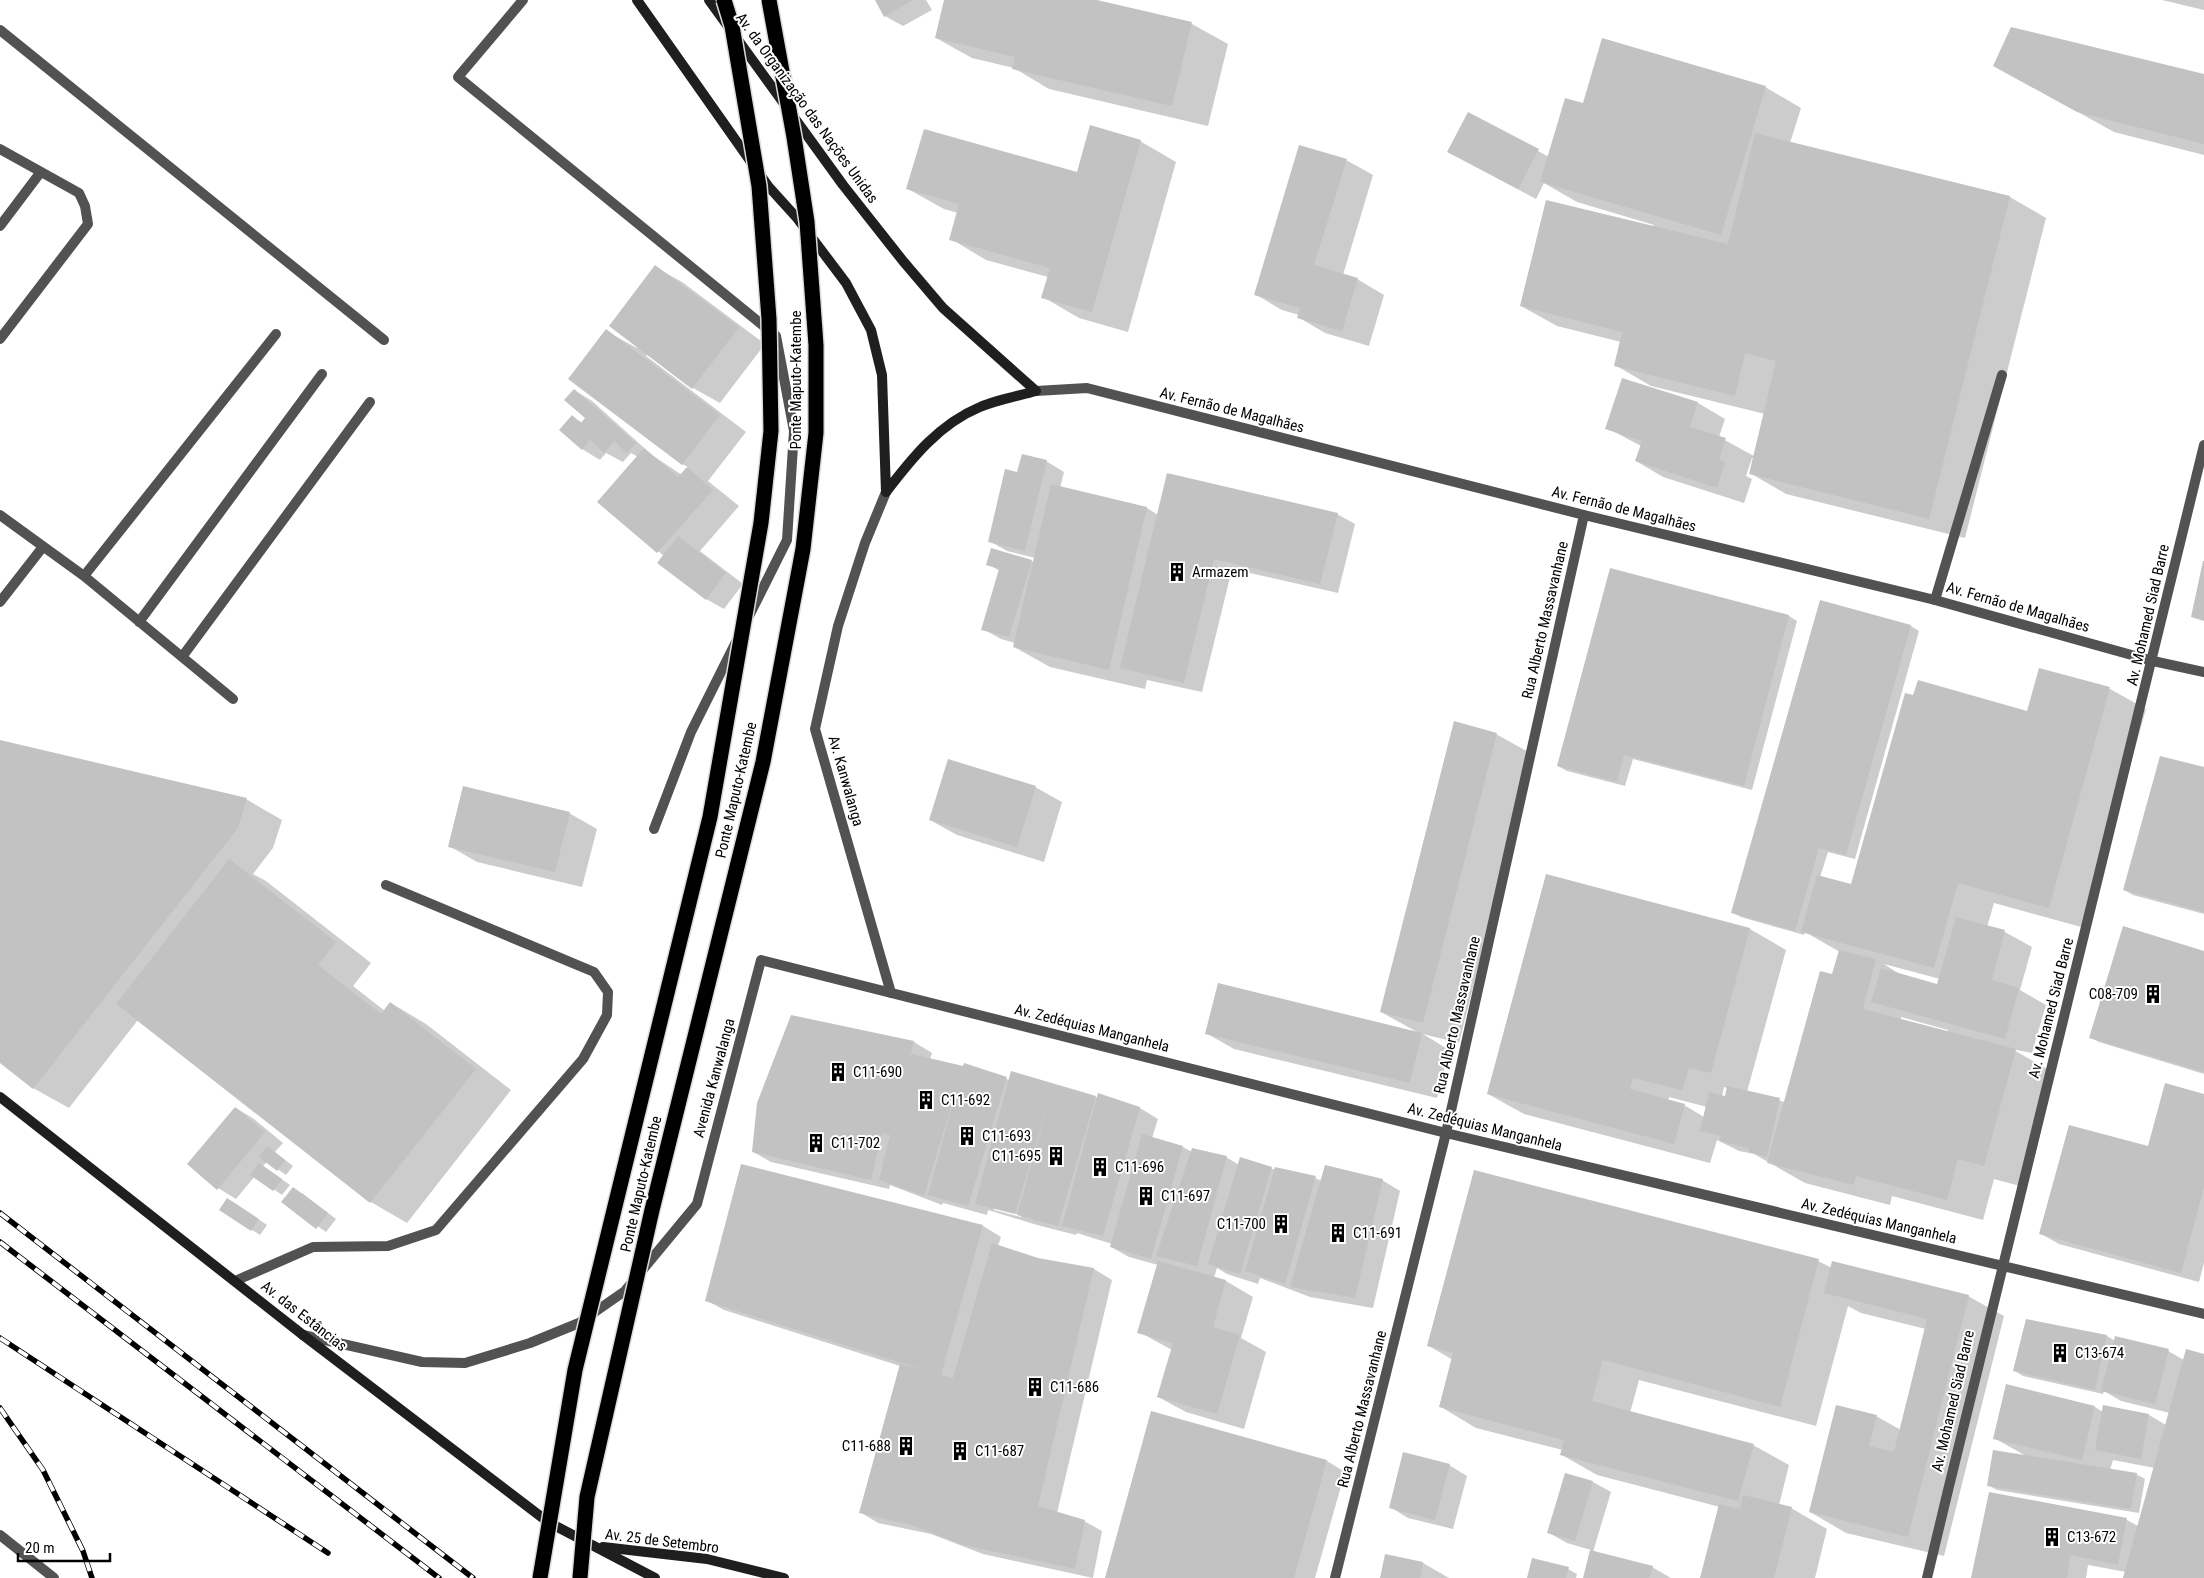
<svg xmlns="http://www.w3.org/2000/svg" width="2204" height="1578" viewBox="0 0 2204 1578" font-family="'Roboto Condensed',sans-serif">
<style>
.shadow{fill:#0003;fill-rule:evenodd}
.building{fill:#c2c2c2}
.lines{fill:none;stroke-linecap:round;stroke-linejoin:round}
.lane{stroke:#525252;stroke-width:10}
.street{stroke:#525252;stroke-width:10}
.secondary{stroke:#1f1f1f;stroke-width:10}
.rail-casing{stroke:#000;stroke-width:5.5}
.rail{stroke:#fff;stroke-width:4;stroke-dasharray:11;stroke-linecap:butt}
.highway-bridge-casing{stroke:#dbdbdb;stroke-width:18;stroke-linecap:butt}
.highway-bridge{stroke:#000;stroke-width:15}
.labels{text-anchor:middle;stroke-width:4;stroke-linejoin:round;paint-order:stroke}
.street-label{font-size:15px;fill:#000;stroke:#fff}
.poi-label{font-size:15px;fill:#000;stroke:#fff;text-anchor:start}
</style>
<rect width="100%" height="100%" fill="#fff"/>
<path class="shadow" d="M 876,0 L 926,0 L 932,10 L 903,26 L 885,16 Z
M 945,0 L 1091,0 L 1192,24 L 1228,44 L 1208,126 L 1049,89 L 1014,68 L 972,58 L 936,38 Z
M 2162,0 L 2204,0 L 2204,10 Z
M 2204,76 L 2204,155 L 2114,132 L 2031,86 Z
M 1765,87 L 1801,108 L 1790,143 L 2010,197 L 2046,218 L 1965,538 L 1786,494 L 1750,473 L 1754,458 L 1752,458 L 1746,476 L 1752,479 L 1744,503 L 1663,477 L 1636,461 L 1641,446 L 1607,428 L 1623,380 L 1698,403 L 1725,419 L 1719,437 L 1754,456 L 1765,414 L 1651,386 L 1615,365 L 1621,342 L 1557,326 L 1521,306 L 1654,225 L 1577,202 L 1544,183 L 1536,199 L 1467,162 L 1538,151 L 1549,157 L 1584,105 Z
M 1140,141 L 1176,162 L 1128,332 L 1079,318 L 1043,297 L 1048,277 L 986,260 L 951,239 L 958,213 L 944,209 L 908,189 L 1078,174 Z
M 1346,160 L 1373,175 L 1343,275 L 1357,279 L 1384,295 L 1369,346 L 1325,333 L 1298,317 L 1299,315 L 1282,310 L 1255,294 Z
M 655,267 L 682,282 L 765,344 L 720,403 L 693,388 L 648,354 L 646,356 L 746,432 L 708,481 L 739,506 L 700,551 L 743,584 L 724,609 L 706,599 L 664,556 L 599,502 L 638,457 L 631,453 L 623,462 L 606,453 L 600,460 L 582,449 L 572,417 L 583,423 L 587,418 L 574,390 L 592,401 L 652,455 L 682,475 L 688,467 L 682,464 L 606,331 L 637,348 Z
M 1046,461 L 1064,472 L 1060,488 L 1147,508 L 1158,515 L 1337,514 L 1355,524 L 1338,593 L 1232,569 L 1202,692 L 1147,680 L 1145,689 L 1050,667 L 1014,647 L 1015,643 L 1001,639 L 983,629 L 1000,571 L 988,564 L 1031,561 L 1034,562 L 1035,558 L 1007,551 L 989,541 L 1018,473 Z
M 1611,569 L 1789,616 L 1797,621 L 1752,790 L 1633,759 L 1625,786 L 1567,771 L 1558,766 Z
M 1821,601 L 1911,626 L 1919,631 L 1855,859 L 1828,852 L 1820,877 L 1852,886 L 2028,712 L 2040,670 L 2110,689 L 2146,709 L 2085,928 L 1994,903 L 1987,927 L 2005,932 L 2032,947 L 2020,990 L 2046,1005 L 2032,1053 L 2012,1049 L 2051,1071 L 2020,1186 L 1994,1179 L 1983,1220 L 1892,1196 L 1890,1205 L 1805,1183 L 1754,1154 L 1739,1151 L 1717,1140 L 1710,1163 L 1524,1114 L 1488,1094 L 1547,876 L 1750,929 L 1786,950 L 1747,1092 L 1785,1102 L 1833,976 L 1840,952 L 1805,932 L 1804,935 L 1741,917 L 1732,912 ZM 1884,964 L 1940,979 L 1938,986 L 1901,975 ZM 1901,1017 L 1948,1030 L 1948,1033 L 1901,1020 ZM 1724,1087 L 1728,1088 L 1726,1097 L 1722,1096 ZM 1669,1097 L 1707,1107 L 1704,1117 L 1684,1105 L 1668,1101 Z
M 1496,734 L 1532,754 L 1459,1043 L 1423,1034 L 1449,1050 L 1437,1098 L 1234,1049 L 1206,1033 L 1417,1032 L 1381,1012 Z
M 0,741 L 246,799 L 282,820 L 273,848 L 253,874 L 266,881 L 371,963 L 353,986 L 385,1011 L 391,1003 L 426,1024 L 511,1090 L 407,1223 L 371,1202 L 138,1020 L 69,1108 L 33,1088 L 0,1062 Z
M 2204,769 L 2204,914 L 2133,895 L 2124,890 Z
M 1035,787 L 1062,802 L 1044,862 L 957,835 L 930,820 Z
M 569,813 L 597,829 L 582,887 L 477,862 L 449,846 Z
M 2204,952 L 2204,1074 L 2099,1042 L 2090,1037 Z
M 792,1016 L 914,1042 L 932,1053 L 930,1059 L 1010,1080 L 1055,1085 L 1098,1098 L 1099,1095 L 1140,1108 L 1158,1119 L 1152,1138 L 1183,1147 L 1192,1152 L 1226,1157 L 1239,1165 L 1241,1159 L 1276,1170 L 1315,1178 L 1322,1181 L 1382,1180 L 1400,1191 L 1373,1308 L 1310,1297 L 1260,1278 L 1258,1284 L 1227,1274 L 1217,1268 L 1214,1278 L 1226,1281 L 1253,1297 L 1241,1338 L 1266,1352 L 1244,1429 L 1186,1412 L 1158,1397 L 1172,1350 L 1139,1332 L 1158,1265 L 1129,1257 L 1111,1247 L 1112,1244 L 1077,1233 L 1076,1235 L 1037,1225 L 988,1210 L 987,1215 L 943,1203 L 942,1205 L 890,1185 L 889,1189 L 771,1162 L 753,1152 ZM 994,1208 L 1021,1215 L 1021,1217 L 994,1210 Z
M 2204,1095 L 2204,1263 L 2199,1282 L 2059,1244 L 2041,1234 L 2149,1148 Z
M 236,1108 L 254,1119 L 283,1143 L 275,1152 L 293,1166 L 286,1175 L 267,1162 L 263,1166 L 290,1185 L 282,1195 L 255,1176 L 236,1199 L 218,1188 Z
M 742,1165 L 983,1226 L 1001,1237 L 998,1246 L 1038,1260 L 1094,1269 L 1112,1280 L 1057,1513 L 1084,1521 L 1102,1531 L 1093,1578 L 983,1554 L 931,1534 L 878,1523 L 860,1512 L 900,1366 L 724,1310 L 706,1300 Z
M 302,1193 L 336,1219 L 326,1232 L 283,1202 Z
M 236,1204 L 267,1225 L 260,1235 L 220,1209 Z
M 1818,1261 L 1832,1268 L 1968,1296 L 2004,1316 L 1944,1556 L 1846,1533 L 1810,1512 L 1876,1416 L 1901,1430 L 1926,1329 L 1861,1313 L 1848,1306 L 1816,1426 L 1639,1380 L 1630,1413 L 1753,1445 L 1789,1465 L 1779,1505 L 1791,1508 L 1827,1529 L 1815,1578 L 1702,1578 L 1720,1507 L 1597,1475 L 1562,1455 L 1563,1450 L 1476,1428 L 1441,1407 L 1453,1360 L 1429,1346 Z
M 2027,1320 L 2107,1336 L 2115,1341 L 2168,1351 L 2184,1360 L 2204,1355 L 2204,1578 L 2124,1578 L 2126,1572 L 2088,1565 L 2086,1578 L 1973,1578 L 1990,1494 L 2127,1520 L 2138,1526 L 2155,1468 L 2113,1460 L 2110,1470 L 2136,1474 L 2145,1479 L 2139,1513 L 1997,1490 L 1988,1485 L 2026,1456 L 1994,1438 L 2007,1386 L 2095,1407 L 2103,1412 L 2104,1407 L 2149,1415 L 2166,1425 L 2170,1413 L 2121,1401 L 2104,1391 L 2103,1394 L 2023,1376 L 2015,1371 Z
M 1152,1413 L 1327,1461 L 1345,1472 L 1315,1578 L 1106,1578 Z
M 1449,1465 L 1467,1476 L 1453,1529 L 1408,1518 L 1390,1507 Z
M 1566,1474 L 1593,1482 L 1611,1492 L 1593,1552 L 1652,1567 L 1671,1578 L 1584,1578 L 1591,1550 L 1567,1543 L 1549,1533 Z
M 1423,1563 L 1449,1578 L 1381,1578 Z
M 1568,1569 L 1577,1574 L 1576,1578 L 1528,1578 Z"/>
<path class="building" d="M 875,0 L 913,0 L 884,17 Z
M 944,0 L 1097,0 L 1192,22 L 1172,106 L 1012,69 L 1015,57 L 935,38 Z
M 2011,27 L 2204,74 L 2204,144 L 2077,112 L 1993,66 Z
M 1602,38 L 1766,86 L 1721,235 L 1540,182 L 1565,98 L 1583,103 Z
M 1468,112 L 1539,149 L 1518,189 L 1447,152 Z
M 1090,125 L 1141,140 L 1092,312 L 1041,298 L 1050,268 L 949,240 L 959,204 L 906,189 L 924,129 L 1077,172 Z
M 1755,133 L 2010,196 L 1929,519 L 1749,474 L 1776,361 L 1745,353 L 1735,396 L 1614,366 L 1622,332 L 1520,306 L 1546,200 L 1728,244 Z
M 1299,145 L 1347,159 L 1314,265 L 1358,278 L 1342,331 L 1297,318 L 1300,308 L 1254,295 Z
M 655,265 L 739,327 L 692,389 L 609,326 Z
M 606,329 L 720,415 L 682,465 L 568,379 Z
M 1622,378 L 1698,402 L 1690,427 L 1726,438 L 1719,460 L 1725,462 L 1717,488 L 1635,461 L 1642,441 L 1605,429 Z
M 574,389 L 636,443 L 627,453 L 614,441 L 604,453 L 590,440 L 582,450 L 559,430 L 572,415 L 581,423 L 585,418 L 564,400 Z
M 644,448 L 678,477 L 687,467 L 713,490 L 657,553 L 597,502 Z
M 1022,454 L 1047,460 L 1025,551 L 988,542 L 1005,469 L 1017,472 Z
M 1167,473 L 1338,513 L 1320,584 L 1214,559 L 1184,683 L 1120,668 Z
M 1051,484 L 1147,507 L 1109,670 L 1013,647 Z
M 678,536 L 726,573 L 706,600 L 657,563 Z
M 991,548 L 1032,560 L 1009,637 L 981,630 L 999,569 L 986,565 Z
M 2203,561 L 2204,561 L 2204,621 L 2191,617 Z
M 1610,568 L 1789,615 L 1744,786 L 1624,755 L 1617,782 L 1557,766 Z
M 1820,600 L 1911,625 L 1846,855 L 1819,848 L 1795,931 L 1731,913 Z
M 2039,668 L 2110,687 L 2049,908 L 1958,883 L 1934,968 L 1801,932 L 1817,875 L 1851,884 L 1905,693 L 1913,695 L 1918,680 L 2027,711 Z
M 1454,721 L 1497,733 L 1423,1023 L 1380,1012 Z
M 0,740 L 247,798 L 238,828 L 33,1089 L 0,1063 Z
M 2160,756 L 2204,767 L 2204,912 L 2123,890 Z
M 948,759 L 1036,786 L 1017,847 L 929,820 Z
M 463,786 L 570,812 L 555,872 L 448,847 Z
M 229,859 L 336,942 L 318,965 L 381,1014 L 390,1002 L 476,1069 L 370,1203 L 116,1004 Z
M 1546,874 L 1750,928 L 1711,1073 L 1689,1068 L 1682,1090 L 1633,1078 L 1630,1089 L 1685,1104 L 1674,1144 L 1487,1094 Z
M 1956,917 L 2005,930 L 1992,980 L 2019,988 L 2005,1039 L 1871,1002 L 1881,968 L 1937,984 Z
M 2123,926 L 2204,951 L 2204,1072 L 2089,1038 Z
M 1839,950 L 1876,959 L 1863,1009 L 2016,1049 L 1984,1166 L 1958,1159 L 1947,1200 L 1856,1176 L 1854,1185 L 1767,1163 L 1820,971 L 1832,974 Z
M 1218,983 L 1422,1033 L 1410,1083 L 1205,1034 Z
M 791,1015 L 914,1041 L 909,1061 L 912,1054 L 963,1066 L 964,1063 L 1007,1077 L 968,1206 L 928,1195 L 957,1087 L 924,1196 L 879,1180 L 890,1135 L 882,1133 L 871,1180 L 752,1152 L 757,1103 Z
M 1011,1071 L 1096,1096 L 1058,1226 L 1017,1215 L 1053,1088 L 1015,1214 L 975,1204 Z
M 2165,1083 L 2204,1094 L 2204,1187 L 2181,1273 L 2039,1234 L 2069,1125 L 2148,1146 Z
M 1727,1086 L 1780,1098 L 1767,1157 L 1749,1152 L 1749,1148 L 1720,1141 L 1721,1136 L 1700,1131 L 1709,1092 L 1725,1096 Z
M 1098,1093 L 1140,1107 L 1103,1236 L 1062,1226 Z
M 235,1107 L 265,1132 L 217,1190 L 187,1164 Z
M 1142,1134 L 1183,1146 L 1151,1259 L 1110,1247 Z
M 267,1146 L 285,1160 L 277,1171 L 259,1157 Z
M 1192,1148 L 1227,1156 L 1197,1266 L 1156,1256 Z
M 1240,1157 L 1272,1167 L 1240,1274 L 1208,1264 Z
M 259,1163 L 282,1179 L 273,1191 L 250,1175 Z
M 741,1164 L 983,1225 L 941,1375 L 953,1378 L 992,1243 L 1038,1258 L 1094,1268 L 1038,1506 L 1085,1520 L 1075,1569 L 963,1545 L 911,1525 L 859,1513 L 900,1364 L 927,1371 L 705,1301 Z
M 1325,1165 L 1383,1179 L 1355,1298 L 1290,1287 Z
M 1275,1167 L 1316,1176 L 1285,1284 L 1245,1271 Z
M 1474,1170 L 1819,1259 L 1780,1407 L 1603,1360 L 1592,1401 L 1754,1444 L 1738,1501 L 1560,1455 L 1564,1440 L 1439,1407 L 1453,1353 L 1427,1346 Z
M 293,1187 L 328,1213 L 316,1229 L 281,1202 Z
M 227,1198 L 259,1219 L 251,1231 L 219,1210 Z
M 1158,1261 L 1226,1280 L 1213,1327 L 1240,1335 L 1217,1414 L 1157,1397 L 1173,1343 L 1137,1333 Z
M 1832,1261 L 1969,1295 L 1908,1537 L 1809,1512 L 1836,1405 L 1877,1415 L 1869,1446 L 1894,1452 L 1927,1319 L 1824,1293 Z
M 2026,1319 L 2107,1335 L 2095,1390 L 2013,1371 Z
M 2115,1336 L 2169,1349 L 2155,1404 L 2101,1391 Z
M 2186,1349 L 2204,1354 L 2204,1578 L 2123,1578 Z
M 2006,1384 L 2095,1406 L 2082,1460 L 1993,1439 Z
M 2103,1405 L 2149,1414 L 2141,1459 L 2095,1450 Z
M 1151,1411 L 1327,1460 L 1294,1578 L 1105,1578 Z
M 1993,1450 L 2137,1473 L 2131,1509 L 1987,1486 Z
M 1403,1452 L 1450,1464 L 1435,1520 L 1389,1508 Z
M 1565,1473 L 1593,1481 L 1575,1541 L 1547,1533 Z
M 1989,1492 L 2127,1518 L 2118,1565 L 2070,1555 L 2067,1578 L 1971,1578 Z
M 1743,1495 L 1792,1507 L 1774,1578 L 1700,1578 L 1719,1504 L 1740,1509 Z
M 1590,1550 L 1653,1566 L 1649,1578 L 1583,1578 Z
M 1385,1554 L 1423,1562 L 1420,1578 L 1380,1578 Z
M 1532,1558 L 1569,1567 L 1566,1578 L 1527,1578 Z"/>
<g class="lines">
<path class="lane" d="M 523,0 L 458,77 L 776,336 L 794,431 L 787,540 L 749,616
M 0,30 L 384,340
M 0,149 L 79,193 L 85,206 L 88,224 L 0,339
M 0,226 L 40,173
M 0,515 L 84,576 L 233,699
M 84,576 L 276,334
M 1935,600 L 2002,375
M 0,602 L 42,548
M 139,622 L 322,374
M 182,657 L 370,402
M 654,829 L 691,732 L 737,640
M 235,1281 L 313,1247 L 388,1246 L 436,1230 L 583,1059 L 607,1015 L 608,992 L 594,972 L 386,885
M 0,1535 L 54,1578"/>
<path class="street" d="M 1036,391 L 1087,388 L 1584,515 L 1935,600 L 2153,661 L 2204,672
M 886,492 L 865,543 L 838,626 L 815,729 L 891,993
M 303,1335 L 422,1362 L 465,1363 L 530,1343 L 579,1323 L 625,1291 L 697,1204 L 761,960 L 1446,1133 L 2204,1314
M 1335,1578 L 1446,1133 L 1584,515
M 1927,1578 C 2017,1200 2115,824 2204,445"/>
<path class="secondary" d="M 637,0 L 768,186 L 797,218 L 846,283 L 871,330 L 882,375 L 886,492
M 709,0 L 843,185 L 903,261 L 943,308 L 1036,391
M 886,492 C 912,458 939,424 980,407 C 997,400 1018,396 1036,391
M 0,1097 L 303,1335 L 548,1522 L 655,1578
M 603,1547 L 707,1559 L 784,1578"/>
<g class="rail-casing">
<path id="rail" d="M 0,1213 L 473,1578
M 0,1242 L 439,1578
M 0,1338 L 328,1553
M 0,1408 L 43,1470 L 83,1551 L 92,1578"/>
</g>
<use href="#rail" class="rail"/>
<g class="highway-bridge-casing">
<path id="highway-bridge" d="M 540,1578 L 575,1370 L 710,817 L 761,523 L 771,431 L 769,319 L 759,186 L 732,26 L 724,0
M 580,1578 L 587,1497 L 652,1210 L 763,762 L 803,549 L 816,433 L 816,345 L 807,222 L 794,137 L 769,0"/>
</g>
<use href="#highway-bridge" class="highway-bridge"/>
</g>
<defs>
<g id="building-bare" transform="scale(1.5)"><path d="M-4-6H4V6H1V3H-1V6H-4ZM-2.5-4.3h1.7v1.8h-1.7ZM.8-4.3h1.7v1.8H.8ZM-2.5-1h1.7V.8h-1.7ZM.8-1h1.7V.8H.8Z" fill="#000" stroke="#fff" stroke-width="2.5" paint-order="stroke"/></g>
</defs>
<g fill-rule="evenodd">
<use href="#building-bare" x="1177" y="572"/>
<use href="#building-bare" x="2153" y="994"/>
<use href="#building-bare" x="838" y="1072"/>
<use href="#building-bare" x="926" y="1100"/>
<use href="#building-bare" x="967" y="1136"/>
<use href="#building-bare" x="816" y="1143"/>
<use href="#building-bare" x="1056" y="1156"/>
<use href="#building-bare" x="1100" y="1167"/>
<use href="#building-bare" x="1146" y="1196"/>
<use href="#building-bare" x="1281" y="1224"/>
<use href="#building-bare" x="1338" y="1233"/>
<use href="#building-bare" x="2060" y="1353"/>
<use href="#building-bare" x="1035" y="1387"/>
<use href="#building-bare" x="906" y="1446"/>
<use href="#building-bare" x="960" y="1451"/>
<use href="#building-bare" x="2052" y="1537"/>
</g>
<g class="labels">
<g class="street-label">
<text transform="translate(807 108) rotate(54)" y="5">Av. da Organização das Nações Unidas</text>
<text transform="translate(796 380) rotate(-90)" y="5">Ponte Maputo-Katembe</text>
<text transform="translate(1232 410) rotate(14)" y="5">Av. Fernão de Magalhães</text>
<text transform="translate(1624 509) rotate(14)" y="5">Av. Fernão de Magalhães</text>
<text transform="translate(2018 607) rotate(16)" y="5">Av. Fernão de Magalhães</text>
<text transform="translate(2148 615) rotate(-77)" y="5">Av. Mohamed Siad Barre</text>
<text transform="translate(1545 620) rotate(-77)" y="5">Rua Alberto Massavanhane</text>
<text transform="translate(846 781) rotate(74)" y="5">Av. Kanwalanga</text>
<text transform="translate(736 790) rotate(-77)" y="5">Ponte Maputo-Katembe</text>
<text transform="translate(2051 1008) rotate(-76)" y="5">Av. Mohamed Siad Barre</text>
<text transform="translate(1457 1015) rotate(-77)" y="5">Rua Alberto Massavanhane</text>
<text transform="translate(1092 1028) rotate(14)" y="5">Av. Zedéquias Manganhela</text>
<text transform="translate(714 1078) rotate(-75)" y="5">Avenida Kanwalanga</text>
<text transform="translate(1485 1127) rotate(14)" y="5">Av. Zedéquias Manganhela</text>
<text transform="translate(641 1184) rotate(-77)" y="5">Ponte Maputo-Katembe</text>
<text transform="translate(1879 1221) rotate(13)" y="5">Av. Zedéquias Manganhela</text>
<text transform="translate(304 1316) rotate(38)" y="5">Av. das Estâncias</text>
<text transform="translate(1953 1401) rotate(-77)" y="5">Av. Mohamed Siad Barre</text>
<text transform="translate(1362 1409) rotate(-76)" y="5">Rua Alberto Massavanhane</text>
<text transform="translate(662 1541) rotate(7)" y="5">Av. 25 de Setembro</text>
</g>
<g class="poi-label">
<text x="1192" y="577">Armazem</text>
<text x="2138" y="999" text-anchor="end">C08-709</text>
<text x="853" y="1077">C11-690</text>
<text x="941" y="1105">C11-692</text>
<text x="982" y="1141">C11-693</text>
<text x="831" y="1148">C11-702</text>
<text x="1041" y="1161" text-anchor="end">C11-695</text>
<text x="1115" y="1172">C11-696</text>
<text x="1161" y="1201">C11-697</text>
<text x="1266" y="1229" text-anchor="end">C11-700</text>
<text x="1353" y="1238">C11-691</text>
<text x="2075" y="1358">C13-674</text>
<text x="1050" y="1392">C11-686</text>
<text x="891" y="1451" text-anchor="end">C11-688</text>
<text x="975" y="1456">C11-687</text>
<text x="2067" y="1542">C13-672</text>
</g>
</g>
<path d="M18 1553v8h92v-8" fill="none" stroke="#000000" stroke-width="2.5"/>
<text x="25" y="1553" font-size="15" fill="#000000" stroke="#ffffff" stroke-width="4" paint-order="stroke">20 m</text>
</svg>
